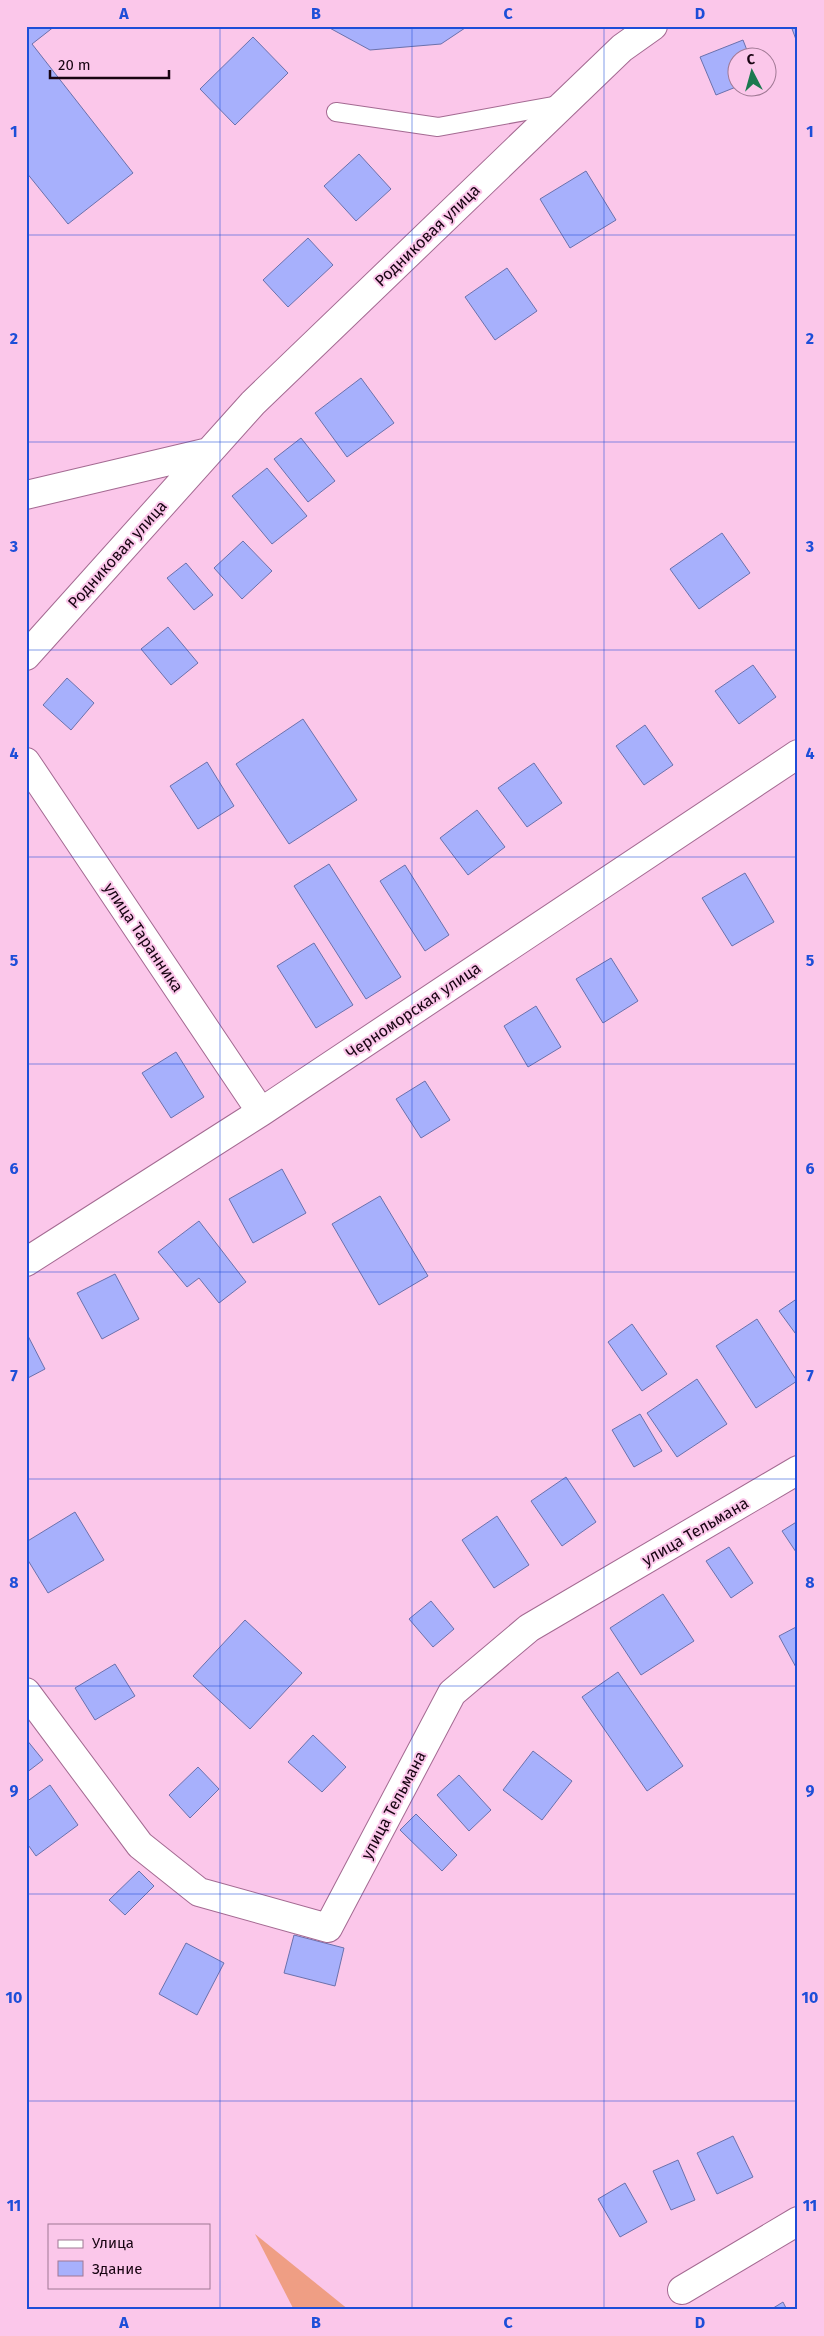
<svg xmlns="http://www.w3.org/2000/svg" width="824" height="2336" viewBox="0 0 824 2336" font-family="'Fira Sans',sans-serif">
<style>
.green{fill:#ef9e84}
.building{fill:#a7b0fc;stroke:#6b71ac}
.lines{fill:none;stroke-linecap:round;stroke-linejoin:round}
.service-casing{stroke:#a46a92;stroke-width:20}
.minor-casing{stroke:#a46a92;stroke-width:30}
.service{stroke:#fff;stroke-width:18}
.minor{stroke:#fff;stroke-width:28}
.grid{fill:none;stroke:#1d4ed8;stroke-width:1;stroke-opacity:0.55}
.labels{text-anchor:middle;stroke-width:4;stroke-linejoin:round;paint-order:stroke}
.street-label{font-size:16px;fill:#180412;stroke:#fbc7ea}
.neatline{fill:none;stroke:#1d4ed8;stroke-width:2}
.grid-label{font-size:16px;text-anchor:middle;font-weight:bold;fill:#1d4ed8}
</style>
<rect width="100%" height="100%" fill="#fbc7ea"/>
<path class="green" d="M 255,2234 L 349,2310 L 294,2310 Z"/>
<path class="building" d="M 26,26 L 55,26 L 32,44 L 133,173 L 68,224 L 26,172 Z
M 326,26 L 468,26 L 441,44 L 370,50 Z
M 791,26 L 798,26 L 798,45 Z
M 253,37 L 288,73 L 235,125 L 200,89 Z
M 743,40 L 750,58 L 736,58 L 736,87 L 716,95 L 700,57 Z
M 359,154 L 391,189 L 356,221 L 324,186 Z
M 586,171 L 616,220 L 570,248 L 540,199 Z
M 308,238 L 333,265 L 288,307 L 263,280 Z
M 507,268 L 537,311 L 495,340 L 465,297 Z
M 361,378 L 394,423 L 347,457 L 315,413 Z
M 301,438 L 335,481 L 308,502 L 274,459 Z
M 267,468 L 307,516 L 272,544 L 232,496 Z
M 722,533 L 750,573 L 699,609 L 670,569 Z
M 243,541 L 272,571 L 242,599 L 214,568 Z
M 186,563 L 213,595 L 194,610 L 167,578 Z
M 168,627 L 198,663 L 171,685 L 141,649 Z
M 753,665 L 776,697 L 739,724 L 715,691 Z
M 67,678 L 94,703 L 71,730 L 43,705 Z
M 303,719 L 357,800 L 289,844 L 236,764 Z
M 645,725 L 673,765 L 644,785 L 616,746 Z
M 207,762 L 234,806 L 198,829 L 170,786 Z
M 534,763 L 562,803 L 527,827 L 498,788 Z
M 477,810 L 505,847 L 468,875 L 440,838 Z
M 329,864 L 401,977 L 366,999 L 294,886 Z
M 405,865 L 449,935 L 425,951 L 380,881 Z
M 745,873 L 774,922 L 732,946 L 702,898 Z
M 314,943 L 353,1005 L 316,1028 L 277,966 Z
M 611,958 L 638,1001 L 603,1023 L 576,979 Z
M 536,1006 L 561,1047 L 528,1067 L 504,1026 Z
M 176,1052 L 204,1097 L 171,1118 L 142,1073 Z
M 425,1081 L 450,1120 L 421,1138 L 396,1099 Z
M 282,1169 L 306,1213 L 253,1243 L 229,1199 Z
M 380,1196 L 428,1276 L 379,1305 L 332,1224 Z
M 199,1221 L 246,1282 L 219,1303 L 199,1278 L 187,1287 L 158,1252 Z
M 115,1274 L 139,1319 L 102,1339 L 77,1293 Z
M 798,1298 L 798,1337 L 779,1311 Z
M 757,1319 L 797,1381 L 756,1408 L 716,1346 Z
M 632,1324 L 667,1374 L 642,1391 L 608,1342 Z
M 26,1332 L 45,1369 L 26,1379 Z
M 697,1379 L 727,1424 L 677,1457 L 647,1413 Z
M 640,1414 L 662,1451 L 634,1467 L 612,1430 Z
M 566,1477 L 596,1522 L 562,1546 L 531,1501 Z
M 75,1512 L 104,1560 L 48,1593 L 26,1557 L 26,1542 Z
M 497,1516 L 529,1565 L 494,1588 L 462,1540 Z
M 798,1521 L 798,1555 L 782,1531 Z
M 729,1547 L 753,1583 L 731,1598 L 706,1561 Z
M 663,1594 L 694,1641 L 641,1675 L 610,1628 Z
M 431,1601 L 454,1629 L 433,1647 L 409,1619 Z
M 245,1620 L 302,1673 L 250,1729 L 193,1676 Z
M 798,1626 L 798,1671 L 779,1636 Z
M 115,1664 L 135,1696 L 95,1720 L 75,1688 Z
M 618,1672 L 683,1766 L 647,1791 L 582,1697 Z
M 313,1735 L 346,1767 L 322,1792 L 288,1762 Z
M 26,1739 L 43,1760 L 26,1773 Z
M 533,1751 L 572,1781 L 542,1820 L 503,1790 Z
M 198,1767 L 219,1789 L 190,1818 L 169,1795 Z
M 459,1775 L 491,1810 L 469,1831 L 437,1795 Z
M 50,1785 L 78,1825 L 36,1856 L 26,1842 L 26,1802 Z
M 416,1814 L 457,1855 L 442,1871 L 400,1830 Z
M 139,1871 L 154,1886 L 125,1915 L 109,1900 Z
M 294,1935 L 344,1948 L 335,1986 L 284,1973 Z
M 186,1943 L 224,1963 L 197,2015 L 159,1994 Z
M 733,2136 L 753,2177 L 717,2194 L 697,2153 Z
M 678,2160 L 695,2200 L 671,2210 L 653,2171 Z
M 625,2183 L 647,2222 L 620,2237 L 598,2199 Z
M 783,2302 L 787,2310 L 770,2310 Z"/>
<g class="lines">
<g class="service-casing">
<path id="service" d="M 336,112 L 438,127 L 564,104"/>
</g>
<g class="minor-casing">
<path id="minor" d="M 26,495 L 208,452
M 26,656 L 253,403 L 622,48 L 653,26
M 26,762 L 261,1112
M 26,1262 L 261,1112 L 798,754
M 26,1692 L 140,1845 L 199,1892 L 328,1928 L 452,1693 L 529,1628 L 798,1470
M 682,2290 L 798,2221"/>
</g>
<use href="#service" class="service"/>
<use href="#minor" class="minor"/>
</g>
<path class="grid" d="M 220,26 L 220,2310M 412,26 L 412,2310M 604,26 L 604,2310M 26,235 L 798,235M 26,442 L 798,442M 26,650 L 798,650M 26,857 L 798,857M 26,1064 L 798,1064M 26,1272 L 798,1272M 26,1479 L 798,1479M 26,1686 L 798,1686M 26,1894 L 798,1894M 26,2101 L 798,2101"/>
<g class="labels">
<g class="street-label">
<text transform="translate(427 235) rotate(-44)" y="6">Родниковая улица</text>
<text transform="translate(117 554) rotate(-48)" y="6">Родниковая улица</text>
<text transform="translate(144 937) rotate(56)" y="6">улица Таранника</text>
<text transform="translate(413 1010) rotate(-34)" y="6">Черноморская улица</text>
<text transform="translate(695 1531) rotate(-30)" y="6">улица Тельмана</text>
<text transform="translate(393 1805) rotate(-62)" y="6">улица Тельмана</text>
</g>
</g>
<rect width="824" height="2336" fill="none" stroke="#fbc7ea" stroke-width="55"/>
<rect x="48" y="2224" width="162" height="65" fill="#fbc7ea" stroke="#a07994"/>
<rect x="58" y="2240" width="25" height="8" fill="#ffffff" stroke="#a07994"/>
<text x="92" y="2248" font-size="15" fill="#180412">Улица</text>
<rect x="58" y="2261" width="25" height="15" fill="#a7b0fc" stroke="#a07994"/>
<text x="92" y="2274" font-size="15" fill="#180412">Здание</text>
<g transform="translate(752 72) rotate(354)"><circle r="24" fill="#fbc7ea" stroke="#a07994"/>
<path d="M0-4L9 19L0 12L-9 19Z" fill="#1b794f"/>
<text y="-8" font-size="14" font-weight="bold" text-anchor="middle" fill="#180412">С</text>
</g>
<path d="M50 70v8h119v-8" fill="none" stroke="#180412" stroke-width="2.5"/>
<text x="58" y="70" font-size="15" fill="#180412" stroke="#fbc7ea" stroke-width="4" paint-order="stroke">20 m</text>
<rect x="28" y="28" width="768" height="2280" class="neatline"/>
<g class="grid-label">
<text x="124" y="19">A</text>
<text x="316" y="19">B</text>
<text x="508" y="19">C</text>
<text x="700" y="19">D</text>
<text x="14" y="137">1</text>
<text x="810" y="137">1</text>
<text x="14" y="344">2</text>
<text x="810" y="344">2</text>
<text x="14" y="552">3</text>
<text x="810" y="552">3</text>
<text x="14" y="759">4</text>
<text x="810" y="759">4</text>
<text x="14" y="966">5</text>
<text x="810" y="966">5</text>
<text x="14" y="1174">6</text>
<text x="810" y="1174">6</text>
<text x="14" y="1381">7</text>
<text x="810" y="1381">7</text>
<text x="14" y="1588">8</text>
<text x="810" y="1588">8</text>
<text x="14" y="1796">9</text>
<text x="810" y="1796">9</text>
<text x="14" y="2003">10</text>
<text x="810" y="2003">10</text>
<text x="14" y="2211">11</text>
<text x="810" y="2211">11</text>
<text x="124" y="2328">A</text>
<text x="316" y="2328">B</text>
<text x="508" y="2328">C</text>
<text x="700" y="2328">D</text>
</g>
</svg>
